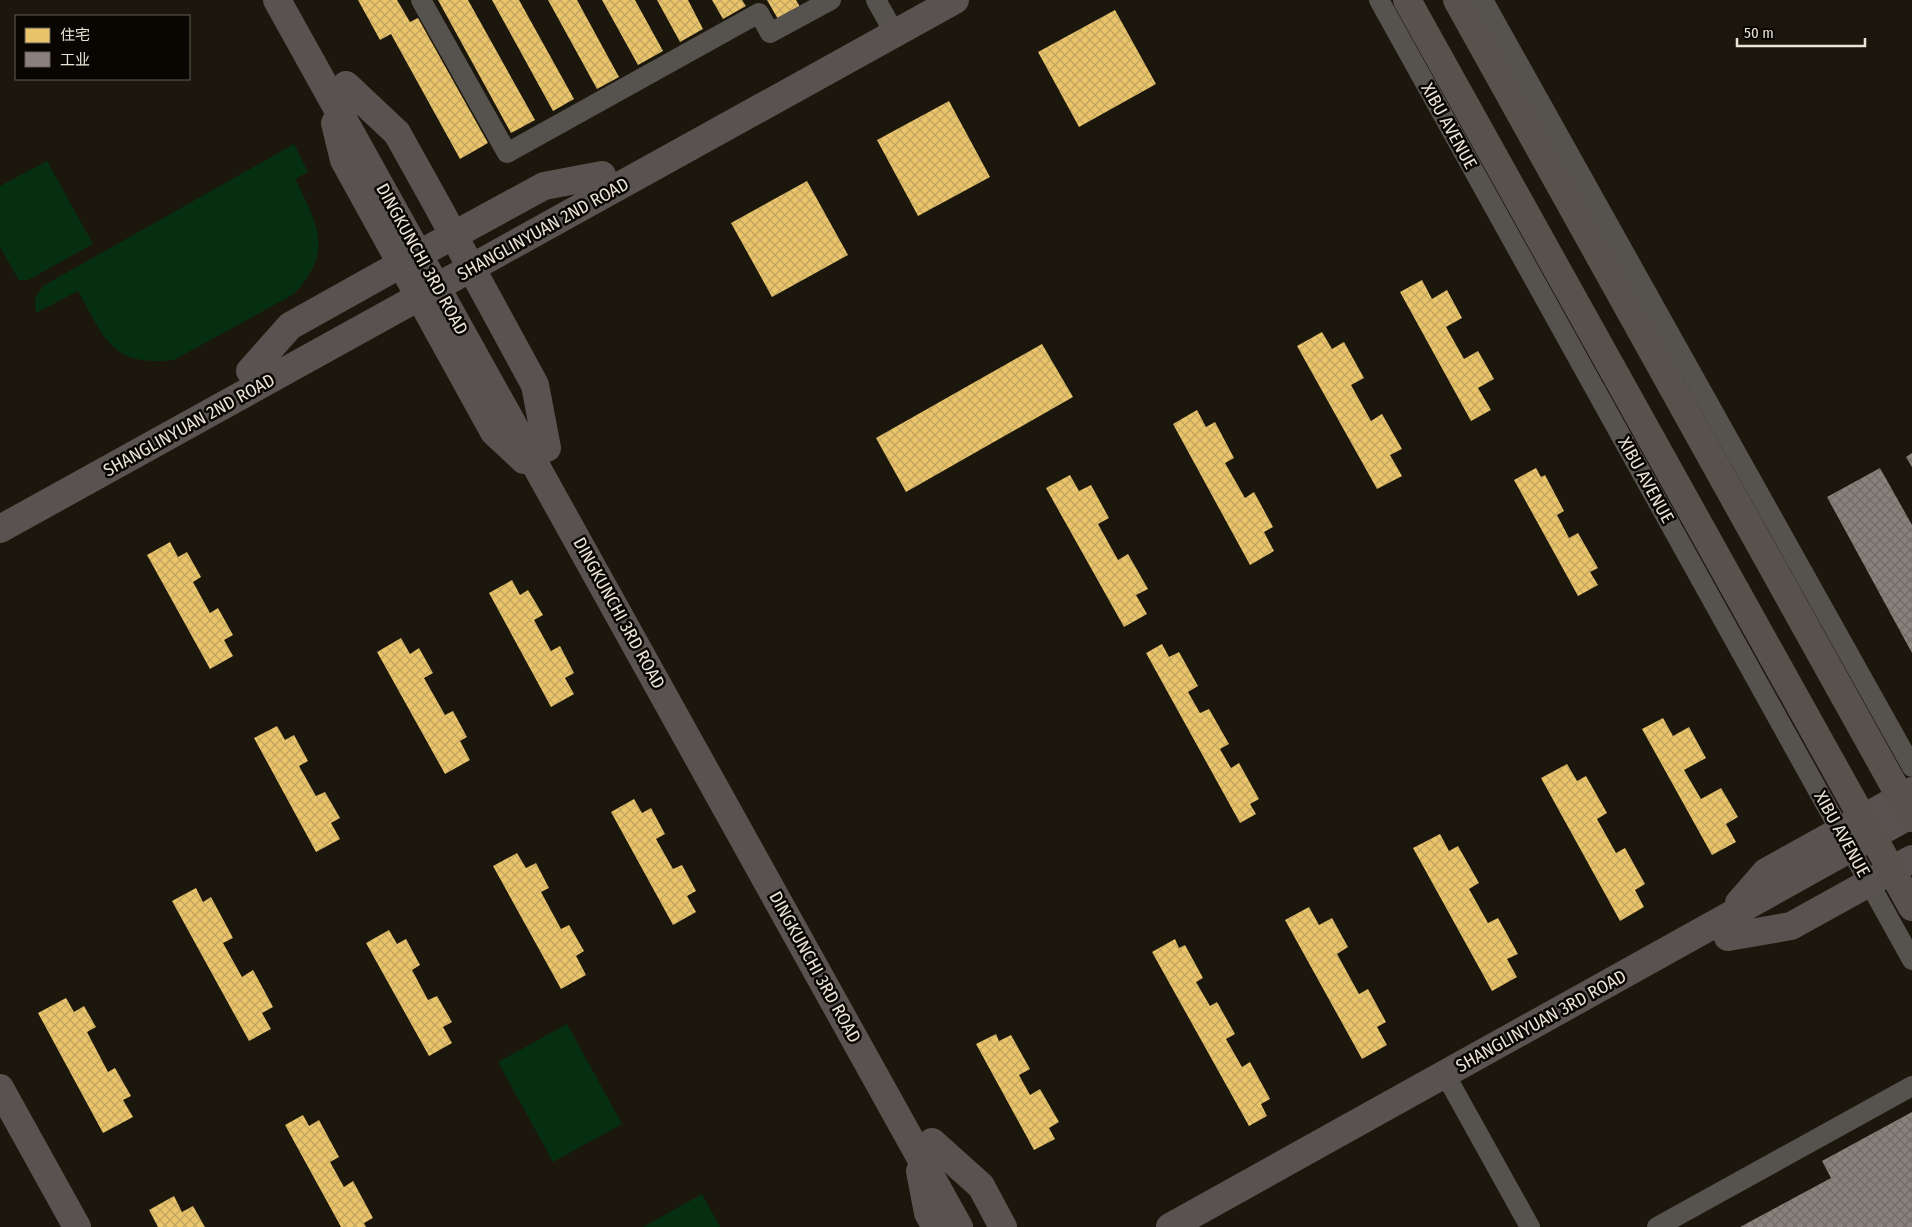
<svg xmlns="http://www.w3.org/2000/svg" width="1912" height="1227" viewBox="0 0 1912 1227" font-family="'Fira Sans Condensed','Noto Sans SC',sans-serif">
<style>
.green{fill:#062e10}
.homes{fill:url(#homes-cross-hatch)}
.industry{fill:url(#industry-cross-hatch)}
.lines{fill:none;stroke-linecap:round;stroke-linejoin:round}
.street{stroke:#56524e;stroke-width:20}
.secondary{stroke:#585350;stroke-width:28}
.primary{stroke:#58524d;stroke-width:28}
.labels{text-anchor:middle;stroke-width:5;stroke-linejoin:round;paint-order:stroke}
.street-label{font-size:18px;fill:#e8e3d6;stroke:#090601}
</style>
<defs>
<pattern id="homes-cross-hatch" width="8" height="8" patternUnits="userSpaceOnUse" patternTransform="scale(1.25)"><rect width="8" height="8" fill="#e9c46a"/><path d="M0 0l8 8M0 8l8-8" fill="none" stroke="#c0a460"/></pattern>
<pattern id="industry-cross-hatch" width="8" height="8" patternUnits="userSpaceOnUse" patternTransform="scale(1.25)"><rect width="8" height="8" fill="#8a817c"/><path d="M0 0l8 8M0 8l8-8" fill="none" stroke="#726c67"/></pattern>
</defs>
<rect width="100%" height="100%" fill="#1c170c"/>
<path class="green" d="M 294,144 L 308,172 L 295,179 C 318,225 334,251 294,294 L 174,360 C 110,367 105,338 78,291 L 36,313 L 35,298 L 43,286 Z
M 47,161 L 93,244 L 28,280 L 19,280 L 0,247 L 0,186 Z
M 567,1024 L 622,1124 L 553,1162 L 498,1062 Z
M 702,1194 L 720,1227 L 643,1227 Z"/>
<path class="homes" d="M 358,0 L 397,0 L 410,22 L 418,18 L 488,143 L 460,159 L 391,34 L 380,40 Z
M 438,0 L 468,0 L 535,120 L 511,133 Z
M 492,0 L 519,0 L 574,99 L 553,111 Z
M 548,0 L 577,0 L 619,77 L 597,89 Z
M 602,0 L 635,0 L 663,51 L 638,65 Z
M 657,0 L 688,0 L 703,29 L 680,42 Z
M 712,0 L 742,0 L 746,6 L 723,19 Z
M 767,0 L 796,0 L 800,7 L 778,19 Z
M 1115,10 L 1156,84 L 1079,127 L 1038,52 Z
M 949,101 L 990,177 L 918,216 L 877,140 Z
M 807,181 L 848,255 L 772,297 L 731,223 Z
M 1422,280 L 1432,299 L 1447,290 L 1462,318 L 1446,327 L 1464,359 L 1478,351 L 1494,379 L 1478,388 L 1491,410 L 1471,421 L 1400,292 Z
M 1322,332 L 1332,349 L 1344,342 L 1364,378 L 1351,385 L 1371,421 L 1382,414 L 1402,449 L 1390,455 L 1402,476 L 1377,489 L 1297,346 Z
M 1042,344 L 1073,397 L 906,492 L 876,438 Z
M 1197,410 L 1206,427 L 1215,422 L 1234,458 L 1225,463 L 1245,498 L 1254,492 L 1273,527 L 1264,532 L 1274,551 L 1250,565 L 1173,424 Z
M 1536,468 L 1541,477 L 1545,475 L 1564,511 L 1557,515 L 1569,538 L 1578,533 L 1598,568 L 1590,572 L 1598,585 L 1578,596 L 1514,480 Z
M 1070,475 L 1079,491 L 1091,485 L 1109,518 L 1098,524 L 1118,560 L 1128,554 L 1148,589 L 1136,595 L 1147,614 L 1124,627 L 1046,488 Z
M 170,542 L 178,557 L 187,552 L 201,577 L 193,582 L 210,613 L 218,608 L 233,635 L 224,640 L 233,656 L 210,669 L 147,555 Z
M 512,580 L 520,595 L 528,590 L 543,615 L 534,620 L 551,651 L 560,646 L 574,673 L 565,678 L 574,694 L 551,707 L 489,593 Z
M 401,638 L 410,654 L 419,648 L 433,673 L 424,678 L 445,715 L 453,711 L 467,737 L 460,741 L 470,760 L 445,774 L 377,652 Z
M 1162,644 L 1169,657 L 1179,652 L 1198,686 L 1188,692 L 1200,713 L 1209,709 L 1229,744 L 1220,749 L 1231,768 L 1239,763 L 1259,799 L 1250,804 L 1256,814 L 1240,823 L 1146,653 Z
M 1663,718 L 1673,736 L 1689,727 L 1706,758 L 1684,770 L 1701,799 L 1721,788 L 1738,817 L 1726,824 L 1736,842 L 1712,855 L 1642,729 Z
M 277,726 L 285,740 L 294,735 L 308,761 L 299,766 L 316,796 L 325,792 L 340,818 L 331,823 L 340,839 L 316,852 L 254,738 Z
M 1567,764 L 1577,781 L 1586,776 L 1607,813 L 1597,819 L 1616,853 L 1625,848 L 1645,884 L 1635,890 L 1644,907 L 1620,921 L 1541,778 Z
M 634,799 L 642,813 L 651,808 L 665,834 L 656,839 L 673,869 L 682,865 L 696,891 L 687,896 L 696,912 L 673,925 L 611,812 Z
M 1440,834 L 1449,851 L 1458,846 L 1479,883 L 1469,889 L 1488,923 L 1498,918 L 1518,954 L 1507,959 L 1517,977 L 1492,991 L 1413,848 Z
M 517,853 L 526,868 L 536,863 L 549,888 L 541,892 L 561,929 L 569,925 L 584,951 L 576,956 L 586,975 L 561,989 L 493,866 Z
M 196,888 L 203,902 L 211,897 L 233,938 L 223,943 L 242,977 L 253,970 L 273,1007 L 262,1013 L 271,1029 L 249,1041 L 172,901 Z
M 1309,907 L 1319,925 L 1332,918 L 1348,947 L 1337,954 L 1359,994 L 1368,989 L 1386,1022 L 1377,1027 L 1387,1045 L 1362,1059 L 1285,920 Z
M 389,930 L 397,944 L 406,939 L 420,965 L 412,970 L 428,1000 L 437,996 L 452,1022 L 443,1027 L 452,1043 L 429,1056 L 366,943 Z
M 1175,939 L 1179,948 L 1185,945 L 1203,978 L 1196,982 L 1210,1006 L 1217,1002 L 1235,1034 L 1226,1039 L 1242,1067 L 1250,1062 L 1270,1099 L 1261,1104 L 1267,1116 L 1249,1126 L 1152,952 Z
M 66,998 L 74,1012 L 84,1006 L 96,1027 L 87,1032 L 108,1072 L 115,1068 L 131,1096 L 123,1100 L 133,1117 L 103,1133 L 38,1013 Z
M 996,1034 L 999,1041 L 1011,1035 L 1030,1069 L 1019,1075 L 1030,1095 L 1040,1089 L 1059,1122 L 1049,1128 L 1055,1139 L 1034,1150 L 976,1044 Z
M 303,1115 L 309,1126 L 319,1120 L 339,1157 L 330,1162 L 344,1187 L 353,1181 L 373,1218 L 364,1223 L 366,1227 L 341,1227 L 285,1125 Z
M 174,1196 L 182,1212 L 193,1206 L 205,1227 L 158,1227 L 149,1210 Z"/>
<path class="industry" d="M 1912,453 L 1912,467 L 1906,457 Z
M 1880,468 L 1912,525 L 1912,653 L 1827,497 Z
M 1912,1112 L 1912,1227 L 1740,1227 L 1831,1178 L 1822,1161 Z"/>
<g class="lines">
<path class="street" d="M 421,0 L 507,153 L 759,13 L 770,33 L 831,0
M 876,0 L 895,34
M 1379,0 L 1912,960
M 1483,0 L 1912,767
M 1445,1074 L 1530,1227
M 1657,1227 L 1912,1086"/>
<path class="secondary" d="M 277,0 L 959,1227
M 346,85 L 397,133 L 436,203 L 535,385 L 547,448
M 335,123 L 344,160 L 494,432 L 524,460
M 250,371 L 290,326 L 401,264 L 544,186 L 602,175
M 0,529 L 955,0
M 1739,903 L 1766,872 L 1912,791
M 1728,937 L 1791,926 L 1912,859
M 0,1088 L 77,1227
M 932,1142 L 981,1186 L 1003,1227
M 920,1171 L 928,1213 L 936,1227
M 1170,1227 L 1912,814"/>
<path class="primary" d="M 1407,0 L 1912,907
M 1457,0 L 1912,818"/>
</g>
<g class="labels">
<g class="street-label">
<text transform="translate(1449 126) rotate(61)" y="6">XIBU AVENUE</text>
<text transform="translate(543 229) rotate(-29)" y="6">SHANGLINYUAN 2ND ROAD</text>
<text transform="translate(422 259) rotate(61)" y="6">DINGKUNCHI 3RD ROAD</text>
<text transform="translate(189 425) rotate(-29)" y="6">SHANGLINYUAN 2ND ROAD</text>
<text transform="translate(1646 480) rotate(61)" y="6">XIBU AVENUE</text>
<text transform="translate(619 613) rotate(61)" y="6">DINGKUNCHI 3RD ROAD</text>
<text transform="translate(1842 834) rotate(61)" y="6">XIBU AVENUE</text>
<text transform="translate(815 967) rotate(61)" y="6">DINGKUNCHI 3RD ROAD</text>
<text transform="translate(1541 1021) rotate(-29)" y="6">SHANGLINYUAN 3RD ROAD</text>
</g>
</g>
<rect x="15" y="15" width="175" height="65" fill="#090601" stroke="#625e56"/>
<rect x="25" y="28" width="25" height="15" fill="#e9c46a" stroke="#625e56"/>
<text x="60" y="40" font-size="15" fill="#e8e3d6">住宅</text>
<rect x="25" y="52" width="25" height="15" fill="#8a817c" stroke="#625e56"/>
<text x="60" y="65" font-size="15" fill="#e8e3d6">工业</text>
<path d="M1737 38v8h128v-8" fill="none" stroke="#e8e3d6" stroke-width="2.5"/>
<text x="1744" y="38" font-size="15" fill="#e8e3d6" stroke="#090601" stroke-width="4" paint-order="stroke">50 m</text>
</svg>
